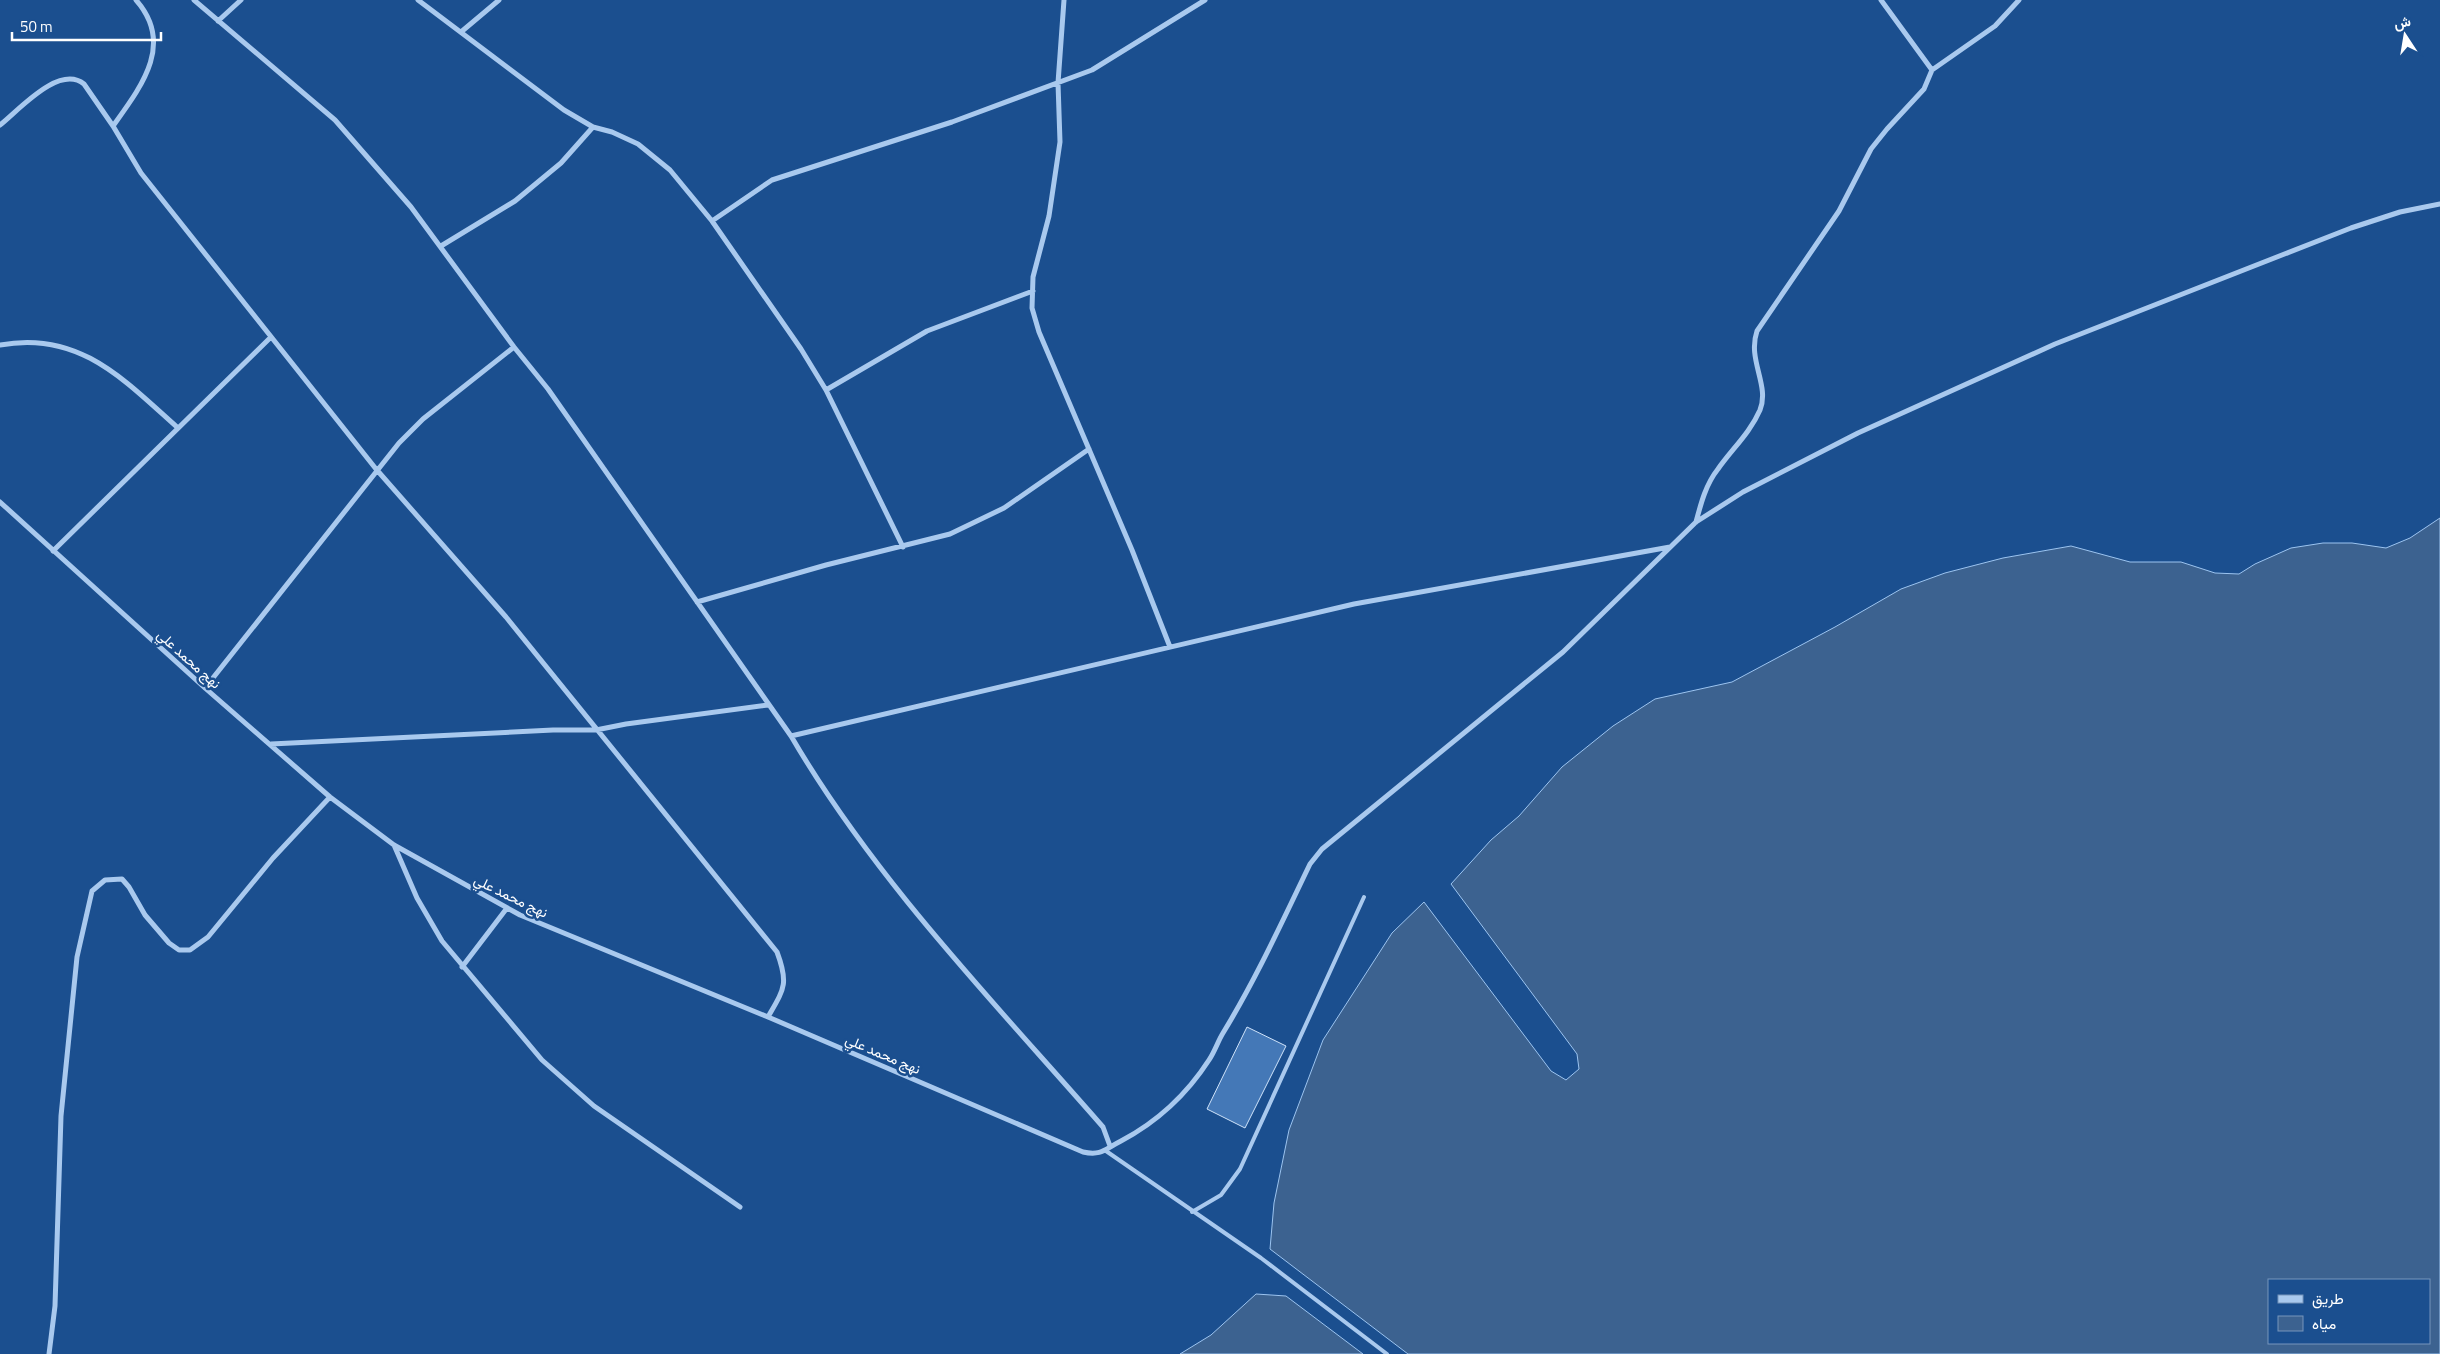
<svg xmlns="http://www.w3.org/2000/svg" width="2440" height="1354" viewBox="0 0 2440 1354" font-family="'Titillium Web',Vazirmatn,sans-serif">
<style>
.water{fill:#3c6290;stroke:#9cc4f0;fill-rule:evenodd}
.building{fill:#4478b7;stroke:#cfe3fa}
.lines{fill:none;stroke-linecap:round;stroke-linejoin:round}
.lane{stroke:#a9c9ee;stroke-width:4}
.street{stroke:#a9c9ee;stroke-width:5}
.labels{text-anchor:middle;stroke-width:5;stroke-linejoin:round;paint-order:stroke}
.street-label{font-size:14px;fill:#fff;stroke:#1b4f8f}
</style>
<rect width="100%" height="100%" fill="#1b4f8f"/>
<path class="water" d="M 2440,518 L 2440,1354 L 1408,1354 L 1270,1249 L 1274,1203 L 1289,1130 L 1323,1040 L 1392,933 L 1424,902 L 1551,1071 L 1566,1080 L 1579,1069 L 1577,1054 L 1451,884 L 1491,840 L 1519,816 L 1562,767 L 1613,726 L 1655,699 L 1732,682 L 1835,627 L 1901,589 L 1945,573 L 2003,558 L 2071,546 L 2130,562 L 2181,562 L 2215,573 L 2239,574 L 2255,564 L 2291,548 L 2323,543 L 2352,543 L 2386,548 L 2410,538 ZM 2429,1280 L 2429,1343 L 2269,1343 L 2269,1280 Z
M 1256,1294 L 1286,1296 L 1363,1354 L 1180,1354 L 1211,1335 Z"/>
<path class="building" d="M 1247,1027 L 1286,1046 L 1245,1128 L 1207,1109 Z"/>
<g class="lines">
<path class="lane" d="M 1106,1151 L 1261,1258 L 1387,1354
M 1192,1212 L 1221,1195 L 1240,1169 L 1364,897"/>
<path class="street" d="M 136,0 C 175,44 141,87 113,126 L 141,173 L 376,469 L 506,617 L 777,952 C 789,984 784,989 768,1017
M 194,0 L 335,120 L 411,207 L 514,347 L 548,389 L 791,736 C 875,880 994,1002 1103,1127 L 1110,1146
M 418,0 L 564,110 L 593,127 L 612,132 L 638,144 L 670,170 L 712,221
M 1064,0 L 1058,83 L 1060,142 L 1049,216 L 1033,277 L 1032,308 L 1039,332 L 1132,550 L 1170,647
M 1881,0 L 1932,70
M 218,21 L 241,0
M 461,32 L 499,0
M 0,125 C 19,110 59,64 84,84 L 113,126
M 441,246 L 515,201 L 561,163 L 593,127
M 0,345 C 79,330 124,380 178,428
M 826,390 L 927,331 L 1033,291
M 0,502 L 205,688 L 330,797 L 394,845 L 520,915 L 768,1017 L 1083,1152 C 1102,1156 1105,1149 1121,1141 C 1157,1122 1187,1094 1209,1060 C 1215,1051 1218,1041 1223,1033 C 1256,979 1282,922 1310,864 L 1322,849 L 1563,652 L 1696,522 L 1743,492 L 1858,433 L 2055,344 L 2351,228 L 2400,212 L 2440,204
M 1696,522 C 1701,503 1706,484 1718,469 C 1732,449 1750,433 1760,410 C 1770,385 1747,360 1757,331 L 1839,211 L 1871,149 L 1887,129 L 1924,89 L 1932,70 L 1995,26 L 2019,0
M 903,547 L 826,390 L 801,349 L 712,221 L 772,180 L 952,122 L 1092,70 L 1205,0
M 53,551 L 271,337
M 697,602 L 826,565 L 950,534 L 1004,508 L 1089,449
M 205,688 L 399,443 L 423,419 L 514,347
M 791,736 L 1354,604 L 1670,547
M 271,744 L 553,730 L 596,730 L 626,724 L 768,705
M 394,845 L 417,898 L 442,941 L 542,1060 L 594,1106 L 740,1207
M 462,967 L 507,908
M 49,1354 L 55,1306 L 61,1116 L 77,957 L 92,891 L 105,880 L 122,879 L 129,887 L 145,915 L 169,943 L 179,950 L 190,950 L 208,937 L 273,858 L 330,797"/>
</g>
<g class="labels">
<g class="street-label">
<text transform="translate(189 659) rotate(42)" y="5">نهج محمد علي</text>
<text transform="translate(511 896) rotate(26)" y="5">نهج محمد علي</text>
<text transform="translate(883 1054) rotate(23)" y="5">نهج محمد علي</text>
</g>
</g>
<rect x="2268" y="1279" width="162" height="65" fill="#1b4f8f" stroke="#7695bc"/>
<rect x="2278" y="1295" width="25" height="8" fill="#a9c9ee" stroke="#7695bc"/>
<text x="2312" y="1304" font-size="15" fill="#ffffff">طريق</text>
<rect x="2278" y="1316" width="25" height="15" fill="#3c6290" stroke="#7695bc"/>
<text x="2312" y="1329" font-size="15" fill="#ffffff">مياه</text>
<g transform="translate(2405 35) rotate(348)" stroke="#1b4f8f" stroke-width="4" paint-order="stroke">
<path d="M0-4L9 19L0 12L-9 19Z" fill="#ffffff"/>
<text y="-8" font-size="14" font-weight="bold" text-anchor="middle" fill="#ffffff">ش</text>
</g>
<path d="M12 32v8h149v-8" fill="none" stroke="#ffffff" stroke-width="2.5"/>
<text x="20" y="32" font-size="15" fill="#ffffff" stroke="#1b4f8f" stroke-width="4" paint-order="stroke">50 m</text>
</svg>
